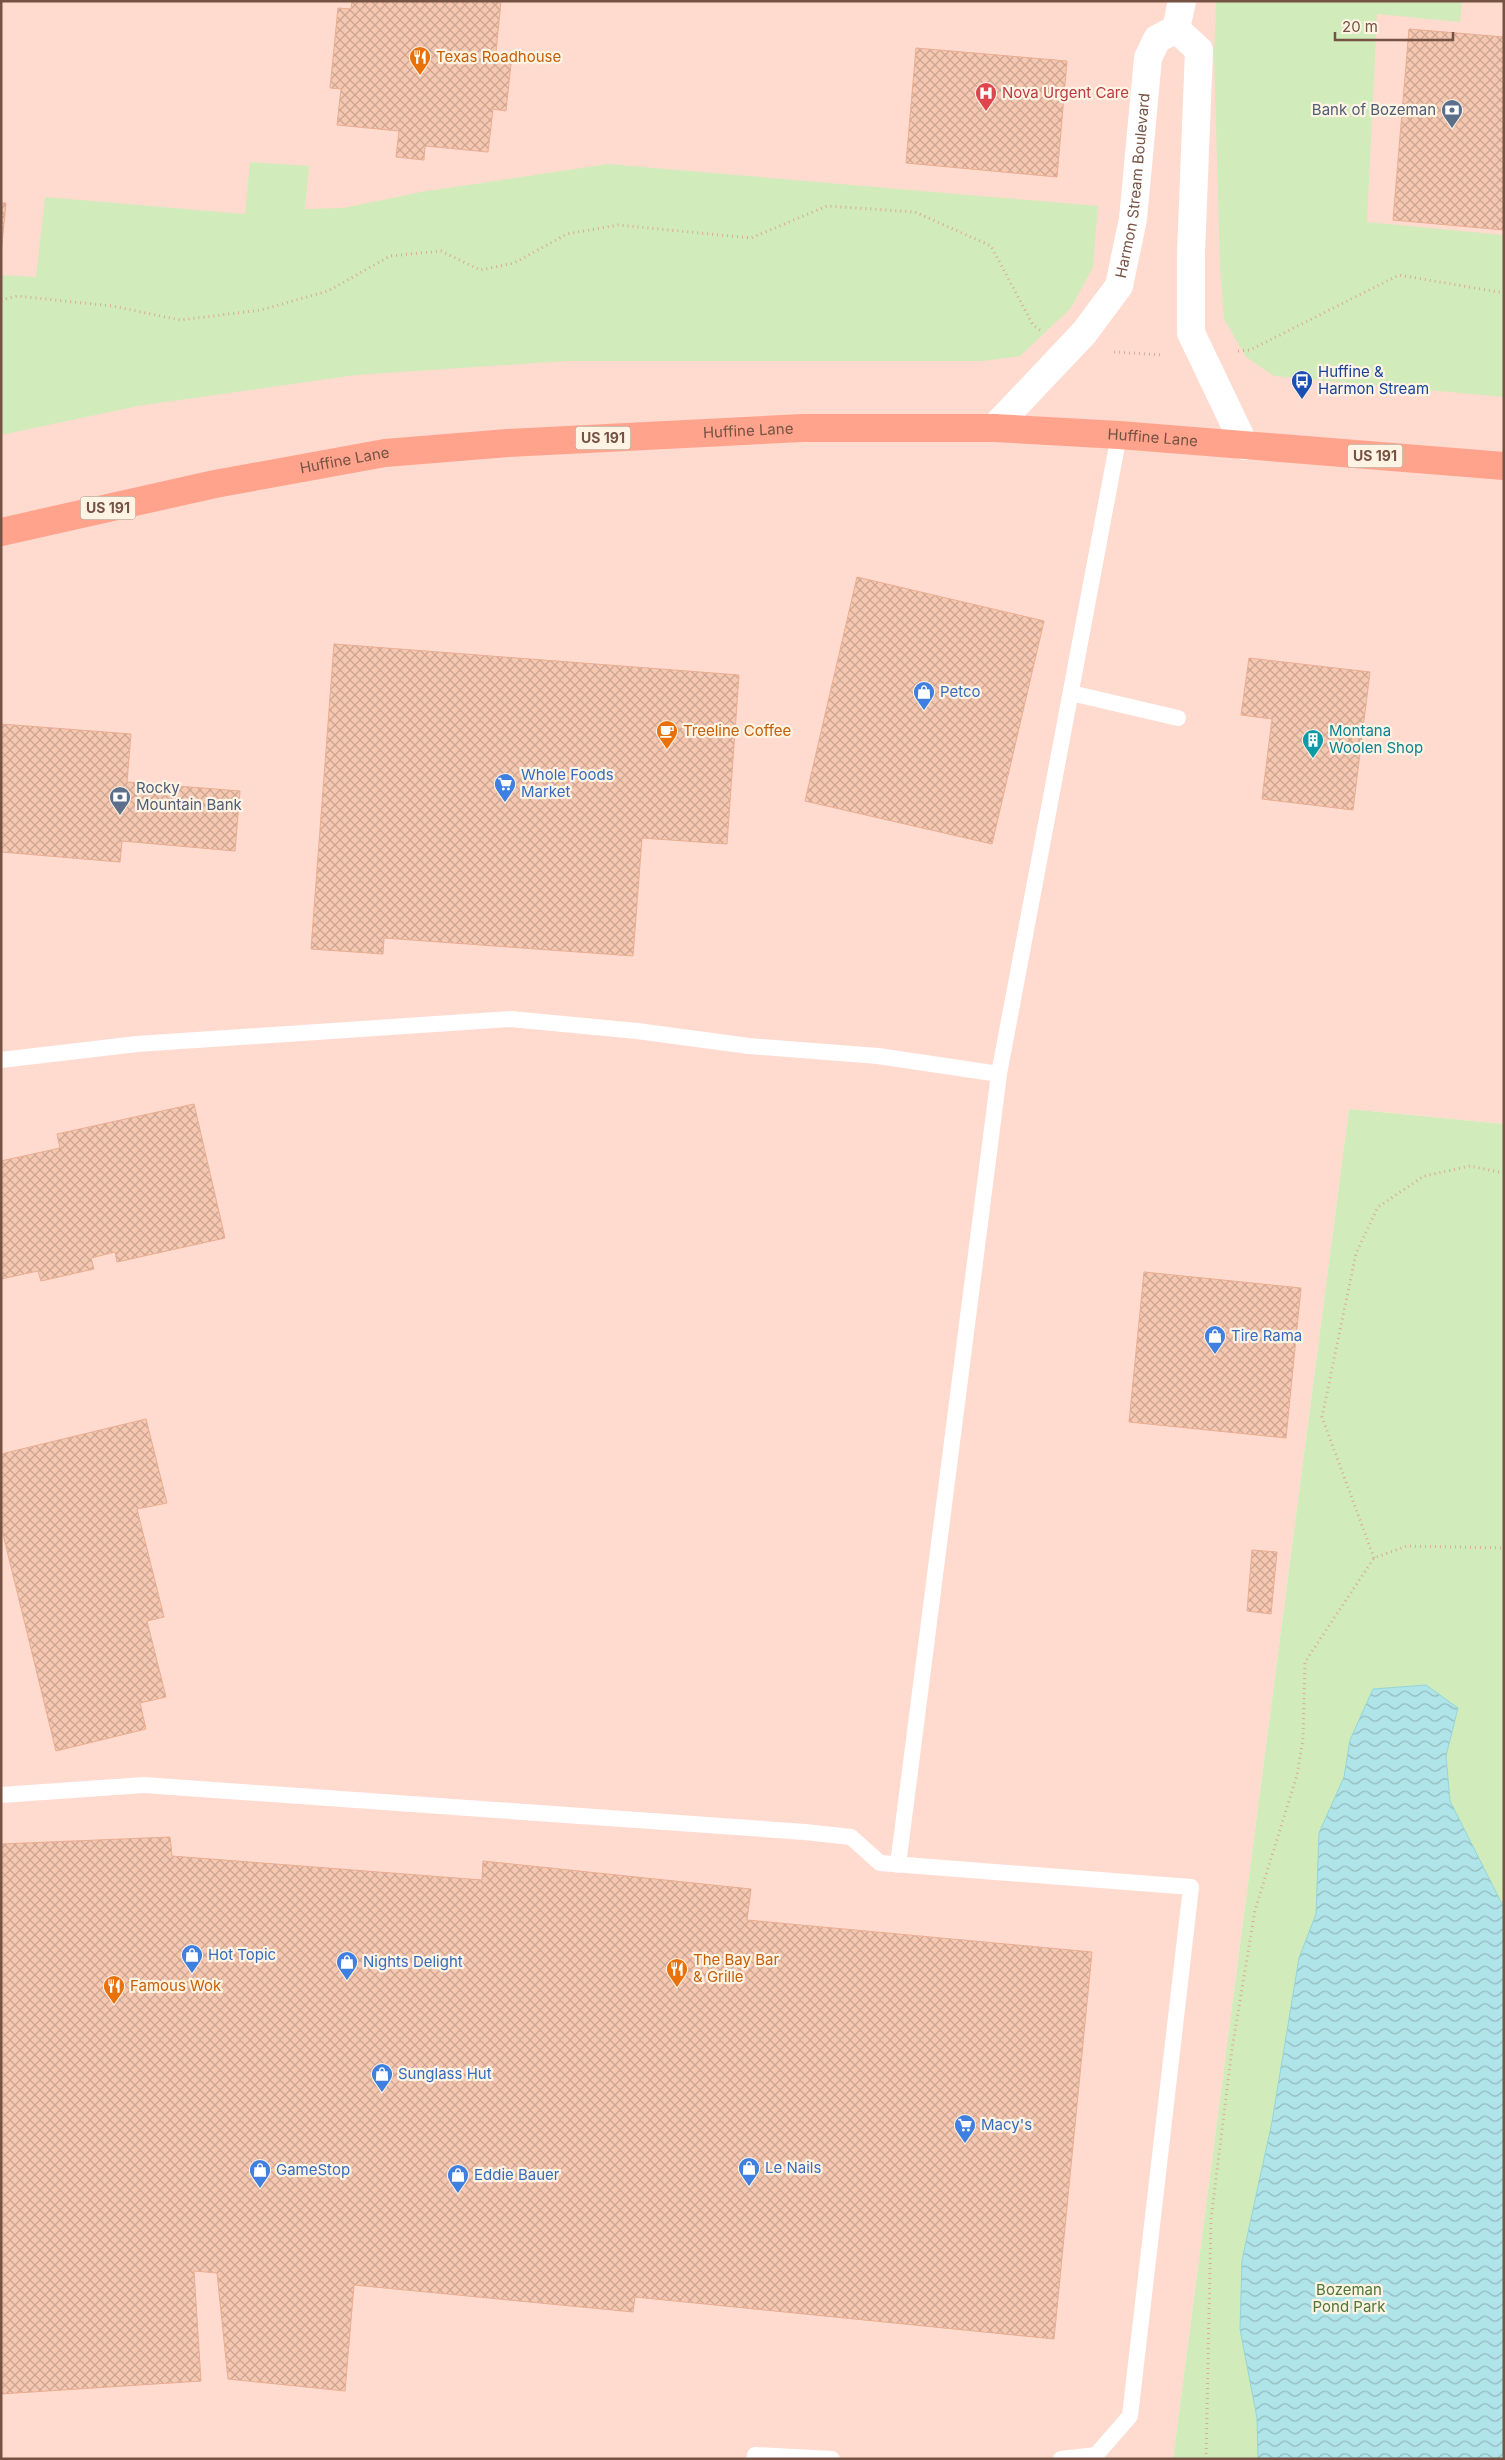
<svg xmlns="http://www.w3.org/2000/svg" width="1505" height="2460" viewBox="0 0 1505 2460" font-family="Inter,sans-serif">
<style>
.commercial{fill:#ffdacf}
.park{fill:#d1ecba}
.water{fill:url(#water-waves);stroke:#94d5db}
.building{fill:url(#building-cross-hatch);stroke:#eaad90}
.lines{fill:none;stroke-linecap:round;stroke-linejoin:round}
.path{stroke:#daab95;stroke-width:3;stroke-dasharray:1 4;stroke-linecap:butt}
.lane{stroke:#fff;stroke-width:16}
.street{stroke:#fff;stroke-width:28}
.highway{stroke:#ffa38c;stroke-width:28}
.labels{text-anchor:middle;stroke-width:4.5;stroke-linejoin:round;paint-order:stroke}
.shield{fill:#fff3e4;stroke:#9e8273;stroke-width:1}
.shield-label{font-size:14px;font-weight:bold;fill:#755243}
.food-label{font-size:15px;fill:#c56008;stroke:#fff3e4;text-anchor:start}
.health-label{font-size:15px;fill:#be3a42;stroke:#fff3e4;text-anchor:start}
.service-label{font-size:15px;fill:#4e5e75;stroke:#fff3e4;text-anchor:end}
.street-label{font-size:15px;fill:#755243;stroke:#fff3e4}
.transit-label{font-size:15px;fill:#164399;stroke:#fff3e4;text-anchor:start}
.shop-label{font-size:15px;fill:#366cbe;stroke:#fff3e4;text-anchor:start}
.culture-label{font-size:15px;fill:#0d838f;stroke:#fff3e4;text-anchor:start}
.park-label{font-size:15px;fill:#4e7638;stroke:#fff3e4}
</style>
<defs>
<pattern id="water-waves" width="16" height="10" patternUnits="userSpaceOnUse" patternTransform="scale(1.25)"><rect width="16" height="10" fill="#afe4e9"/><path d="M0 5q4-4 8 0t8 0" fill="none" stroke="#93bbbe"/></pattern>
<pattern id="building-cross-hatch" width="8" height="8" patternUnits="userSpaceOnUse" patternTransform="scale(1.25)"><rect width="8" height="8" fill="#f6c8b1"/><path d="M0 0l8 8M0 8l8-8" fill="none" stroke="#cca592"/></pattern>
</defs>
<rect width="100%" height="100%" fill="#feefdb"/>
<path class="commercial" d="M 1,1 L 1504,1 L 1504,1124 L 1349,1109 L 1173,2459 L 1,2459 Z"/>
<path class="park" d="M 1216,1 L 1462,1 L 1460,22 L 1377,14 L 1367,222 L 1504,235 L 1504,397 L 1274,376 L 1246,357 L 1224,319 L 1220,268 L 1214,55 Z
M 250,162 L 309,166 L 305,209 L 343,208 L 421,192 L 608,164 L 1098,206 L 1093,267 L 1071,308 L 1020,356 L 984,361 L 568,361 L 356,375 L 138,406 L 1,435 L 1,275 L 36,277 L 45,197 L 245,214 Z
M 1349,1109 L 1504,1124 L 1504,2459 L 1173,2459 Z"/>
<path class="water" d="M 1426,1685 L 1458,1708 L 1446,1756 L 1450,1801 L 1504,1908 L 1504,2459 L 1258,2459 L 1257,2418 L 1240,2329 L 1242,2260 L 1272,2122 L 1299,1958 L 1316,1914 L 1319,1833 L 1344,1777 L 1350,1740 L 1373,1689 Z"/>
<path class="building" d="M 352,1 L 501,1 L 495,62 L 511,64 L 506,111 L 493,109 L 488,152 L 425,146 L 424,160 L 396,157 L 399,131 L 337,125 L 341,89 L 330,88 L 338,8 L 351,9 Z
M 1409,29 L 1504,37 L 1504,230 L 1393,220 Z
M 916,48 L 1067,61 L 1057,177 L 906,163 Z
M 1,203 L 6,203 L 1,254 Z
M 857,577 L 1044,621 L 992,844 L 805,801 Z
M 334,644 L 739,675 L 727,844 L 642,838 L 633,956 L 384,938 L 383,954 L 311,949 Z
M 1249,658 L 1370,672 L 1353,810 L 1262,799 L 1272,719 L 1241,715 Z
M 1,724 L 131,734 L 127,782 L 240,791 L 235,851 L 122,841 L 120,862 L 1,852 Z
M 194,1104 L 225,1238 L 117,1262 L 115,1252 L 91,1258 L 94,1269 L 41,1281 L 38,1271 L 1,1279 L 1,1161 L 60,1148 L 57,1134 Z
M 1144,1272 L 1301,1288 L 1286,1438 L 1129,1422 Z
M 146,1419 L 167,1503 L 137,1509 L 164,1617 L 147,1621 L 166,1697 L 140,1703 L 146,1729 L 56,1751 L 1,1526 L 1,1454 Z
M 1252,1550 L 1277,1552 L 1271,1614 L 1247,1611 Z
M 170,1837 L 172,1856 L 482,1880 L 483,1861 L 751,1889 L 747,1920 L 1092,1952 L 1054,2339 L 635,2297 L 633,2312 L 354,2285 L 345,2391 L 228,2379 L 217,2273 L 194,2271 L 201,2381 L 1,2394 L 1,1844 Z"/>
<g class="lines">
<path class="path" d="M 1,300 L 17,296 L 112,306 L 180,320 L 261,310 L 328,291 L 390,256 L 441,251 L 480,270 L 514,263 L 567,234 L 618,225 L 751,238 L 827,206 L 915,212 L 991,246 L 1033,325 L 1040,330
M 1238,351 L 1250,350 L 1399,275 L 1504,293
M 1114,352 L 1163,355
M 1374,1558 L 1322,1417 L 1356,1253 L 1378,1207 L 1424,1176 L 1470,1166 L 1504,1173
M 1206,2459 L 1211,2219 L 1232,2049 L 1255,1910 L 1297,1775 L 1303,1739 L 1305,1662 L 1374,1558 L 1407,1546 L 1504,1548"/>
<path class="lane" d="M 1071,693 L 1178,718
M 1,1060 L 137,1044 L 511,1019 L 637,1031 L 749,1046 L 878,1056 L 999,1074
M 1,1795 L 144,1785 L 805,1832 L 851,1837 L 880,1863 L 1191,1887 L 1130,2416 L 1096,2455 L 1061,2459
M 898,1865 L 999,1074 L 1119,435
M 754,2459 L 755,2455 L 832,2459"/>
<g class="street">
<path d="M 1176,29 L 1199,50 L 1191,253 L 1191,333 L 1245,446"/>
<path id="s1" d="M 994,428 L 1084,333 L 1119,286 L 1133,219 L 1148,58 L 1157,39 L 1176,29 L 1182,1"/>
</g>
<path class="highway" id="s2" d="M 1,532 L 215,484 L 385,453 L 508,443 L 803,428 L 994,428 L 1119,435 L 1504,466"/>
</g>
<defs>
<g id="restaurant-pin" transform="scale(1.125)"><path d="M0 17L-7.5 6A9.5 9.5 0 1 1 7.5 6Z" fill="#e8710a" stroke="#fff3e4"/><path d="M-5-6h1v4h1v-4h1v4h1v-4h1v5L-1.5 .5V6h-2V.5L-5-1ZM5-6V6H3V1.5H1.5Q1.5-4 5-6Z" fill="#fff"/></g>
<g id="hospital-pin" transform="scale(1.125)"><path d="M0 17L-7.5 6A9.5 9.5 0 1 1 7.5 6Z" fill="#e0444e" stroke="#fff3e4"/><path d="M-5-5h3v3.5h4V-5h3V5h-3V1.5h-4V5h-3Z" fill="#fff"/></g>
<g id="bank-pin" transform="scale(1.125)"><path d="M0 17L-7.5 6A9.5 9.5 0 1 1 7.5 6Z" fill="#5c6f8a" stroke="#fff3e4"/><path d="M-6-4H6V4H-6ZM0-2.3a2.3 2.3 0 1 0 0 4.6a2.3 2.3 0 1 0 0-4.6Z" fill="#fff"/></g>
<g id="bus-pin" transform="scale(1.125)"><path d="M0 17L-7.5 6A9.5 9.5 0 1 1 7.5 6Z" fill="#1a4fb4" stroke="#fff3e4"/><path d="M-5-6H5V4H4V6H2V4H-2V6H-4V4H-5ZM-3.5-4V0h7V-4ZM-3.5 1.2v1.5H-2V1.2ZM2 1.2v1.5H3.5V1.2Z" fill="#fff"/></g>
<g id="shop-pin" transform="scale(1.125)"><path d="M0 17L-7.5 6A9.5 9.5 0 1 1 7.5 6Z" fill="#3f7fe0" stroke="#fff3e4"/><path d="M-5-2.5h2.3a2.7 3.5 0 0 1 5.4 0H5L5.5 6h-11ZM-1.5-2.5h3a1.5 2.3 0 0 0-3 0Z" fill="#fff"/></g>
<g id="cafe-pin" transform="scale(1.125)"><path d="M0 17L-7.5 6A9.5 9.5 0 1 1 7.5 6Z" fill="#e8710a" stroke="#fff3e4"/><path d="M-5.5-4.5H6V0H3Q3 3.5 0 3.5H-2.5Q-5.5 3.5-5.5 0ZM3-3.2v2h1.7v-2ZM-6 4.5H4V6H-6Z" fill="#fff"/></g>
<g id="building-pin" transform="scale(1.125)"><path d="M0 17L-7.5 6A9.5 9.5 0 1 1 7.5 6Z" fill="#0f9aa8" stroke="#fff3e4"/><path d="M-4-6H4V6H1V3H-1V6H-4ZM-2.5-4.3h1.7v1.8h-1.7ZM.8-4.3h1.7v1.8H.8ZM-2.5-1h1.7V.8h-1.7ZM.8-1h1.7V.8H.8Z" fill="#fff"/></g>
<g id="supermarket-pin" transform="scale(1.125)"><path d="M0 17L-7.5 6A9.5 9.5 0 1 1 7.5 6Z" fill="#3f7fe0" stroke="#fff3e4"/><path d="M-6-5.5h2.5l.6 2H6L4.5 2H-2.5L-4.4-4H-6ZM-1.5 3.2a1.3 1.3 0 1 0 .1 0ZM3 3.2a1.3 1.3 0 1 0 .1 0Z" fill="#fff"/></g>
</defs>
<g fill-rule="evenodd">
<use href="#restaurant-pin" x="420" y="57"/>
<use href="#hospital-pin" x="986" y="93"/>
<use href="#bank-pin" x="1452" y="110"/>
<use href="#bus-pin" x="1302" y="381"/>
<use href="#shop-pin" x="924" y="692"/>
<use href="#cafe-pin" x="667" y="731"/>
<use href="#building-pin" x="1313" y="740"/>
<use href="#supermarket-pin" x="505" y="784"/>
<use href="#bank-pin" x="120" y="797"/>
<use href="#shop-pin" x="1215" y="1336"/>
<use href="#shop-pin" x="192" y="1955"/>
<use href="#shop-pin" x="347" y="1962"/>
<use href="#restaurant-pin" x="677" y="1969"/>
<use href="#restaurant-pin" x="114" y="1986"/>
<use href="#shop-pin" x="382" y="2074"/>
<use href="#supermarket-pin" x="965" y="2125"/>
<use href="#shop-pin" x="749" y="2168"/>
<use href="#shop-pin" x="260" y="2170"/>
<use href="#shop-pin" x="458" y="2175"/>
</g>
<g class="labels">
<g class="shield">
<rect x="575.5" y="426.5" width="55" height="23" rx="4"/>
<rect x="1347.5" y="444.5" width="55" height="23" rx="4"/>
<rect x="80.5" y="496.5" width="55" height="23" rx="4"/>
</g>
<g class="shield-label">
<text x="603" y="443">US 191</text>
<text x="1375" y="461">US 191</text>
<text x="108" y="513">US 191</text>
</g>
<g class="food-label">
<text x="436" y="62">Texas Roadhouse</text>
<text x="683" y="736">Treeline Coffee</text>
<text x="693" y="1965">The Bay Bar<tspan x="693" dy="17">&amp; Grille</tspan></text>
<text x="130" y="1991">Famous Wok</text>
</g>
<g class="health-label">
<text x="1002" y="98">Nova Urgent Care</text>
</g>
<g class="service-label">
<text x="1436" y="115">Bank of Bozeman</text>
<text x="136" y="793" text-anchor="start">Rocky<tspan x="136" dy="17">Mountain Bank</tspan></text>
</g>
<g class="street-label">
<text dy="5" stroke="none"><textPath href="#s1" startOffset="291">Harmon Stream Boulevard</textPath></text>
<text dy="5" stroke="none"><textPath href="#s2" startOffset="756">Huffine Lane</textPath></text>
<text dy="5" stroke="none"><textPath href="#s2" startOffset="1161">Huffine Lane</textPath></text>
<text dy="5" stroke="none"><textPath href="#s2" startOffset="351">Huffine Lane</textPath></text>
</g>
<g class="transit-label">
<text x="1318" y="377">Huffine &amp;<tspan x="1318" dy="17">Harmon Stream</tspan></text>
</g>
<g class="shop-label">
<text x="940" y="697">Petco</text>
<text x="521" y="780">Whole Foods<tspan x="521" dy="17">Market</tspan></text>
<text x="1231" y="1341">Tire Rama</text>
<text x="208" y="1960">Hot Topic</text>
<text x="363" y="1967">Nights Delight</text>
<text x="398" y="2079">Sunglass Hut</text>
<text x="981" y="2130">Macy's</text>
<text x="765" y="2173">Le Nails</text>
<text x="276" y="2175">GameStop</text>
<text x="474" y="2180">Eddie Bauer</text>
</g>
<g class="culture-label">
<text x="1329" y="736">Montana<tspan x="1329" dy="17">Woolen Shop</tspan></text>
</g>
<g class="park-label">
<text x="1349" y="2295">Bozeman<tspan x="1349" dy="17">Pond Park</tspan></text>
</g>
</g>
<rect width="1505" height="2460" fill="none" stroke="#755243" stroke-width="5"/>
<path d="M1335 32v8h118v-8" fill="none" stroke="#755243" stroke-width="2.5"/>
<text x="1342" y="32" font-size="15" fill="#755243" stroke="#fff3e4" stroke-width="4" paint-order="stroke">20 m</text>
</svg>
